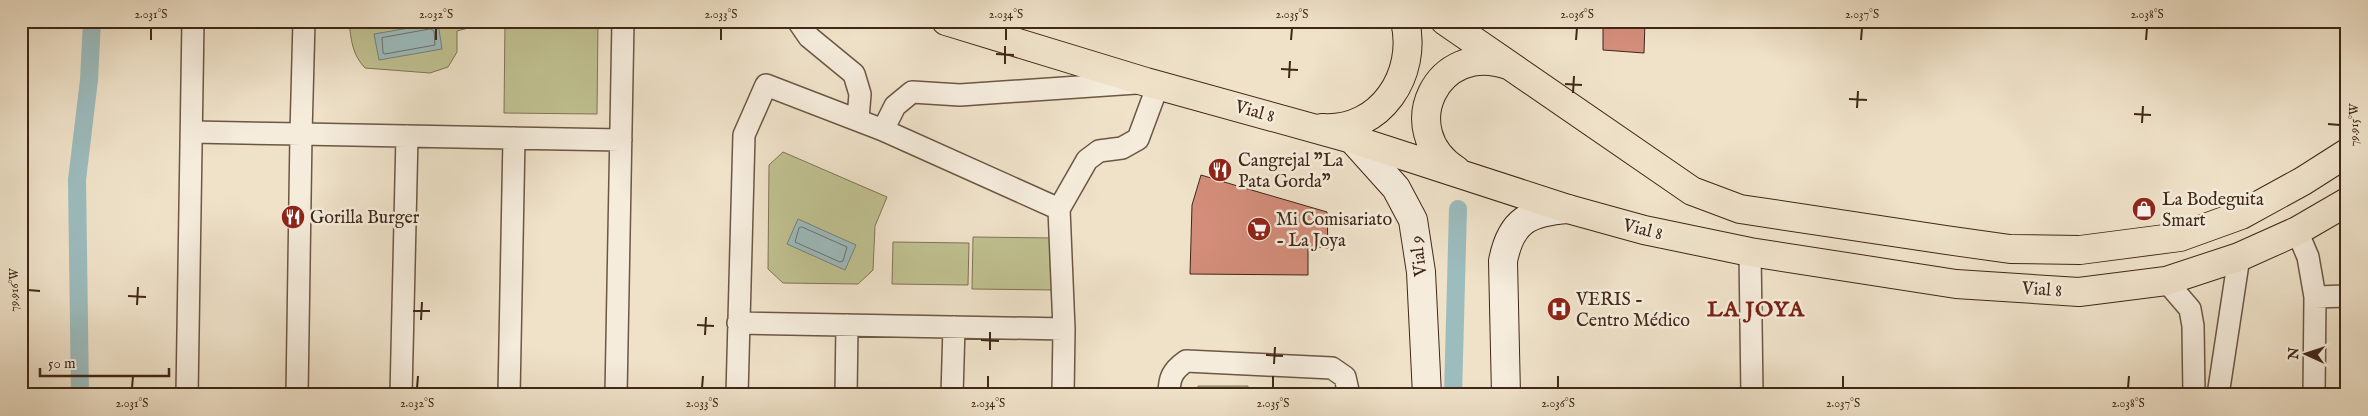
<svg xmlns="http://www.w3.org/2000/svg" width="2368" height="416" viewBox="0 0 2368 416" font-family="'IM FELL English',serif">
<style>
.green{fill:#c0c191;stroke:#807454}
.water{fill:#9cbcbe;stroke:#77807b}
.lines{fill:none;stroke-linecap:round;stroke-linejoin:round}
.shore{stroke:#6e726a;stroke-width:1}
.canal{stroke:#9cbcbe;stroke-width:18}
.building{fill:#d38d7a;stroke:#402717}
.street-casing{stroke:#6c5644;stroke-width:24}
.secondary-casing{stroke:#402717;stroke-width:30}
.primary-casing{stroke:#402717;stroke-width:30}
.street{stroke:#f5ecdc;stroke-width:21}
.secondary{stroke:#f5ecdc;stroke-width:28}
.primary{stroke:#efe2c9;stroke-width:28}
.ticks{fill:none;stroke:#402717;stroke-width:2}
.labels{text-anchor:middle;stroke-width:5;stroke-linejoin:round;paint-order:stroke}
.street-label{font-size:18px;fill:#402717;stroke:#f5ecdc}
.poi-label{font-size:18px;fill:#402717;stroke:#f5ecdc;text-anchor:start}
.district-label{font-size:22px;font-weight:bold;letter-spacing:1px;fill:#7a1f14;stroke:#f5ecdc}
.neatline{fill:none;stroke:#402717;stroke-width:2}
.ticks-label{font-size:12px;text-anchor:middle;fill:#402717}
</style>
<rect width="100%" height="100%" fill="#efe2c9"/>
<filter id="stains"><feTurbulence type="fractalNoise" baseFrequency=".004" numOctaves="4"/><feColorMatrix values="0 0 0 0 .2 0 0 0 0 .09 0 0 0 0 .02 0 0 0 .5 -.17"/></filter>
<radialGradient id="worn" r=".72"><stop offset=".6" stop-color="#630" stop-opacity="0"/><stop offset="1" stop-color="#630" stop-opacity=".3"/></radialGradient>
<path class="green" d="M 349,21 L 475,21 L 476,26 L 457,31 L 457,52 L 448,67 L 430,73 L 365,68 C 352,54 351,40 349,21 Z
M 505,21 L 598,21 L 597,114 L 504,113 Z
M 783,152 L 887,197 L 875,226 L 873,270 L 858,284 L 783,283 L 768,269 L 769,165 Z
M 973,237 L 1054,238 L 1054,290 L 972,289 Z
M 893,242 L 969,243 L 968,285 L 892,284 Z
M 1198,386 L 1248,386 L 1248,395 L 1198,395 Z"/>
<path class="water" d="M 438,23 L 442,49 L 379,60 L 374,34 Z
M 798,219 L 856,245 L 845,270 L 787,244 Z"/>
<g class="lines">
<path class="shore" d="M 431,29 L 434,31 L 435,45 L 385,54 L 383,53 L 382,38 Z
M 802,227 L 847,247 L 843,261 L 840,262 L 795,242 L 799,228 Z"/>
<path class="canal" d="M 80,395 L 77,180 L 89,80 L 92,21
M 1453,395 L 1458,209"/>
</g>
<path class="building" d="M 1603,21 L 1645,21 L 1644,53 L 1603,50 Z
M 1216,159 L 1230,163 L 1224,182 L 1327,212 L 1328,248 L 1308,246 L 1308,275 L 1190,274 L 1192,205 L 1201,175 L 1211,178 Z"/>
<g class="lines">
<g class="street-casing">
<path id="street" d="M 304,21 L 301,134 L 621,140
M 798,21 L 809,37 L 854,74 L 860,94 L 858,119
M 883,130 L 895,106 L 912,92 L 960,95 L 1136,83
M 192,132 L 301,134 L 297,395
M 1059,209 L 1087,160 L 1099,151 L 1122,148 L 1138,139 L 1158,85
M 2297,231 L 2308,257 L 2315,297 L 2314,395
M 1750,252 L 1752,395
M 2166,281 L 2190,309 L 2193,326 L 2194,395
M 2315,297 L 2347,296
M 738,323 L 1064,329
M 187,395 L 193,21
M 401,395 L 407,136
M 509,395 L 514,138
M 616,395 L 623,21
M 737,395 L 744,135 L 766,85 L 883,130 L 1059,209 L 1064,329 L 1063,395
M 846,395 L 847,325
M 952,395 L 954,327
M 1169,395 C 1169,378 1172,371 1186,361 L 1332,368 L 1345,377 L 1349,395
M 2218,395 L 2239,257"/>
</g>
<g class="secondary-casing">
<path id="secondary" d="M 1352,139 L 1396,188 L 1413,220 L 1421,272 L 1427,395
M 1506,395 L 1503,261 C 1511,220 1529,212 1568,209"/>
</g>
<g class="primary-casing">
<path id="primary" d="M 946,21 L 1146,82 L 1352,139 L 1568,209 L 1644,230 L 1750,252 L 1956,284 L 2079,292 L 2166,281 L 2239,257 L 2297,231 L 2347,202
M 1445,21 L 1692,191 L 1740,209 L 1946,240 L 2010,249 L 2080,250 L 2180,237 L 2241,215 L 2303,181 L 2347,153
M 1322,128 C 1381,132 1418,74 1405,21
M 1456,170 C 1394,130 1437,40 1508,65"/>
</g>
<use href="#street" class="street"/>
<use href="#secondary" class="secondary"/>
<use href="#primary" class="primary"/>
</g>
<path class="ticks" d="M 151,40 L 151,28M 436,40 L 436,28M 721,40 L 721,28M 1006,40 L 1006,28M 1291,40 L 1292,28M 1576,40 L 1577,28M 1861,40 L 1862,28M 2146,40 L 2147,28M 996,54 L 1014,55M 1005,64 L 1005,46M 1281,69 L 1298,70M 1289,78 L 1290,61M 1565,84 L 1582,85M 1573,93 L 1574,76M 1849,99 L 1867,100M 1857,108 L 1858,91M 2134,114 L 2151,115M 2142,123 L 2143,106M 2328,124 L 2340,125M 28,290 L 40,291M 128,296 L 146,297M 137,305 L 138,287M 413,311 L 430,311M 421,320 L 422,302M 697,325 L 714,326M 705,335 L 706,317M 981,340 L 999,341M 990,350 L 990,332M 1266,355 L 1283,356M 1274,364 L 1275,347M 132,388 L 133,376M 417,388 L 418,376M 702,388 L 703,376M 988,388 L 988,376M 1273,388 L 1273,376M 1558,388 L 1558,376M 1843,388 L 1843,376M 2128,388 L 2129,376"/>
<defs>
<g id="restaurant-disc" transform="scale(1.25)"><circle r="9.5" fill="#8f2418" stroke="#f5ecdc"/><path d="M-5-6h1v4h1v-4h1v4h1v-4h1v5L-1.5 .5V6h-2V.5L-5-1ZM5-6V6H3V1.5H1.5Q1.5-4 5-6Z" fill="#fff"/></g>
<g id="shop-disc" transform="scale(1.25)"><circle r="9.5" fill="#8f2418" stroke="#f5ecdc"/><path d="M-5-2.5h2.3a2.7 3.5 0 0 1 5.4 0H5L5.5 6h-11ZM-1.5-2.5h3a1.5 2.3 0 0 0-3 0Z" fill="#fff"/></g>
<g id="supermarket-disc" transform="scale(1.25)"><circle r="9.5" fill="#8f2418" stroke="#f5ecdc"/><path d="M-6-5.5h2.5l.6 2H6L4.5 2H-2.5L-4.4-4H-6ZM-1.5 3.2a1.3 1.3 0 1 0 .1 0ZM3 3.2a1.3 1.3 0 1 0 .1 0Z" fill="#fff"/></g>
<g id="hospital-disc" transform="scale(1.25)"><circle r="9.5" fill="#8f2418" stroke="#f5ecdc"/><path d="M-5-5h3v3.5h4V-5h3V5h-3V1.5h-4V5h-3Z" fill="#fff"/></g>
</defs>
<g fill-rule="evenodd">
<use href="#restaurant-disc" x="1220" y="170"/>
<use href="#shop-disc" x="2144" y="209"/>
<use href="#restaurant-disc" x="293" y="217"/>
<use href="#supermarket-disc" x="1259" y="229"/>
<use href="#hospital-disc" x="1559" y="309"/>
</g>
<g class="labels">
<g class="street-label">
<text transform="translate(1255 111) rotate(16)" y="6">Vial 8</text>
<text transform="translate(1643 229) rotate(14)" y="6">Vial 8</text>
<text transform="translate(1418 256) rotate(-97)" y="6">Vial 9</text>
<text transform="translate(2042 289) rotate(4)" y="6">Vial 8</text>
</g>
<g class="poi-label">
<text x="1238" y="166">Cangrejal "La<tspan x="1238" dy="21">Pata Gorda"</tspan></text>
<text x="2162" y="205">La Bodeguita<tspan x="2162" dy="21">Smart</tspan></text>
<text x="310" y="223">Gorilla Burger</text>
<text x="1276" y="225">Mi Comisariato<tspan x="1276" dy="21">- La Joya</tspan></text>
<text x="1576" y="305">VERIS -<tspan x="1576" dy="21">Centro Médico</tspan></text>
</g>
<g class="district-label">
<text x="1756" y="316">LA JOYA</text>
</g>
</g>
<rect width="2368" height="416" fill="none" stroke="#efe2c9" stroke-width="55"/>
<g transform="translate(2306 354) rotate(273)" stroke="#f5ecdc" stroke-width="4" paint-order="stroke">
<path d="M0-4L9 19L0 12L-9 19Z" fill="#402717"/>
<text y="-8" font-size="14" font-weight="bold" text-anchor="middle" fill="#402717">N</text>
</g>
<path d="M40 368v8h129v-8" fill="none" stroke="#402717" stroke-width="2.5"/>
<text x="48" y="368" font-size="15" fill="#402717" stroke="#f5ecdc" stroke-width="4" paint-order="stroke">50 m</text>
<rect x="28" y="28" width="2312" height="360" class="neatline"/>
<g class="ticks-label">
<text x="151" y="18">2.031°S</text>
<text x="436" y="18">2.032°S</text>
<text x="721" y="18">2.033°S</text>
<text x="1006" y="18">2.034°S</text>
<text x="1292" y="18">2.035°S</text>
<text x="1577" y="18">2.036°S</text>
<text x="1862" y="18">2.037°S</text>
<text x="2147" y="18">2.038°S</text>
<text transform="translate(2354 125) rotate(-90)" y="4">79.915°W</text>
<text transform="translate(14 290) rotate(-90)" y="4">79.916°W</text>
<text x="132" y="407">2.031°S</text>
<text x="417" y="407">2.032°S</text>
<text x="702" y="407">2.033°S</text>
<text x="988" y="407">2.034°S</text>
<text x="1273" y="407">2.035°S</text>
<text x="1558" y="407">2.036°S</text>
<text x="1843" y="407">2.037°S</text>
<text x="2128" y="407">2.038°S</text>
</g>
<rect width="100%" height="100%" filter="url(#stains)"/>
<rect width="100%" height="100%" fill="url(#worn)"/>
</svg>
